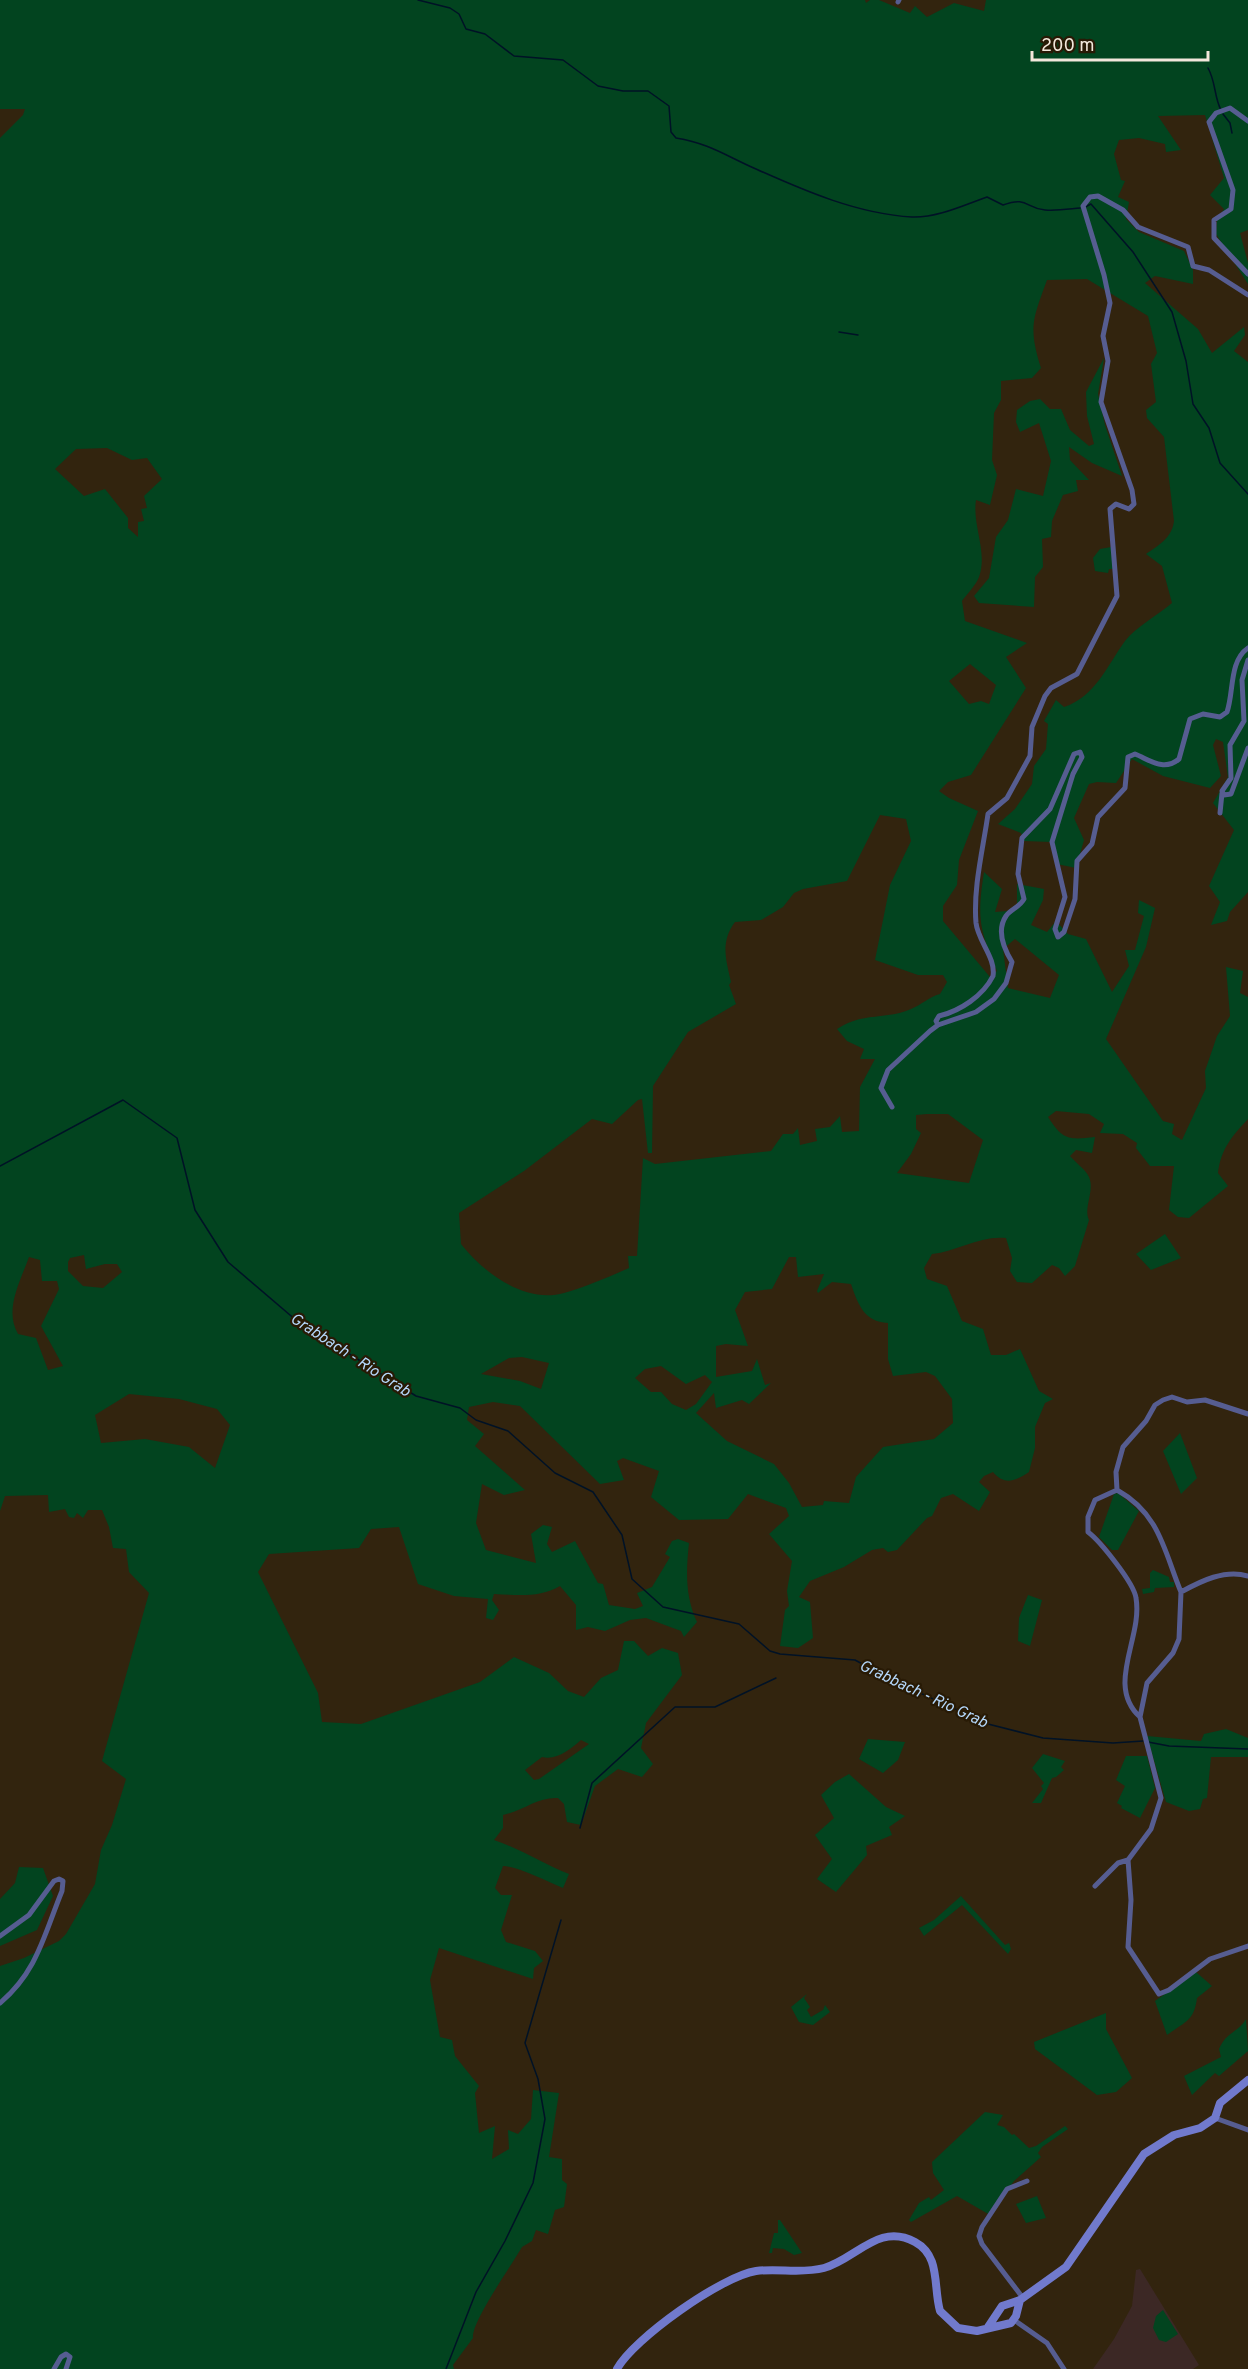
<svg xmlns="http://www.w3.org/2000/svg" width="1248" height="2369" viewBox="0 0 1248 2369" font-family="Overpass,sans-serif">
<style>
.education{fill:#3c2825}
.green{fill:#02441f;fill-rule:evenodd}
.lines{fill:none;stroke-linecap:round;stroke-linejoin:round}
.stream{stroke:#001226;stroke-width:1.5}
.minor{stroke:#565d91;stroke-width:5}
.secondary{stroke:#717acd;stroke-width:8}
.labels{text-anchor:middle;stroke-width:4.5;stroke-linejoin:round;paint-order:stroke}
.water-label{font-size:16px;font-style:italic;fill:#b4d7fa;stroke:#281a05}
</style>
<rect width="100%" height="100%" fill="#32240e"/>
<path class="education" d="M 1140,2269 L 1199,2365 L 1193,2369 L 1093,2369 L 1114,2339 L 1132,2306 L 1136,2270 Z"/>
<path class="green" d="M 0,0 L 865,0 L 866,3 L 870,0 L 879,0 L 910,13 L 915,6 L 927,17 L 954,3 L 984,11 L 986,0 L 1248,0 L 1248,230 L 1240,233 L 1248,263 L 1248,284 L 1216,234 L 1217,221 L 1224,209 L 1210,195 L 1224,178 L 1205,115 L 1158,116 L 1181,150 L 1166,152 L 1165,144 L 1139,138 L 1119,140 L 1114,154 L 1121,180 L 1125,181 L 1118,197 L 1129,202 L 1126,219 L 1139,232 L 1184,251 L 1193,270 L 1193,284 L 1155,276 L 1145,283 L 1198,329 L 1212,353 L 1244,327 L 1245,335 L 1234,351 L 1248,362 L 1248,892 L 1230,912 L 1227,921 L 1211,925 L 1220,902 L 1209,886 L 1234,830 L 1213,803 L 1228,777 L 1223,742 L 1216,739 L 1213,745 L 1221,776 L 1210,788 L 1163,776 L 1132,759 L 1116,783 L 1097,782 L 1089,784 L 1074,818 L 1084,840 L 1076,868 L 1057,864 L 1051,842 L 1024,841 L 1021,833 L 998,824 L 1015,809 L 1032,784 L 1034,766 L 1046,749 L 1048,724 L 1044,721 L 1056,700 L 1064,707 C 1095,697 1107,666 1125,641 C 1136,627 1158,615 1172,603 L 1162,566 L 1146,554 C 1159,545 1172,538 1174,521 L 1164,437 L 1147,418 L 1146,410 L 1156,402 L 1151,364 L 1157,353 L 1148,316 L 1087,279 L 1047,280 C 1033,319 1028,327 1041,368 L 1032,378 L 1001,381 L 1001,400 L 994,413 L 992,460 L 997,475 L 990,505 L 976,500 C 972,525 988,552 979,577 C 976,585 967,594 962,601 L 965,621 L 1027,643 L 1006,657 L 1026,688 L 971,775 L 948,782 L 939,791 L 949,798 L 978,811 L 959,860 L 957,885 L 943,906 L 943,921 L 990,977 L 997,971 C 979,929 977,917 984,872 L 1002,889 L 995,912 L 1007,911 L 1017,904 L 1017,884 L 1044,889 L 1043,900 L 1031,925 L 1047,932 L 1056,921 L 1068,934 L 1086,939 L 1112,992 L 1129,966 L 1125,950 L 1135,950 L 1144,916 L 1138,913 L 1139,900 L 1155,908 L 1146,947 L 1106,1039 L 1163,1121 L 1174,1124 L 1172,1134 L 1182,1140 L 1206,1088 L 1205,1071 L 1217,1036 L 1230,1016 L 1226,967 L 1243,971 L 1240,993 L 1248,997 L 1248,1119 C 1232,1136 1221,1149 1218,1173 L 1228,1186 L 1189,1218 L 1178,1217 L 1169,1210 L 1174,1166 L 1150,1166 L 1136,1148 L 1137,1143 L 1123,1134 L 1100,1133 L 1104,1124 L 1089,1114 L 1056,1111 L 1048,1117 C 1063,1140 1068,1140 1095,1137 L 1092,1153 L 1076,1150 L 1070,1156 C 1075,1162 1086,1170 1089,1177 C 1095,1191 1083,1208 1089,1220 L 1075,1266 L 1065,1276 L 1059,1268 L 1052,1265 L 1032,1283 L 1017,1282 L 1010,1271 L 1012,1258 L 1006,1238 C 981,1235 957,1251 932,1254 L 924,1268 L 927,1279 L 947,1286 L 962,1321 L 983,1329 L 991,1355 L 1006,1355 L 1020,1349 L 1039,1391 L 1053,1399 L 1045,1403 L 1035,1427 L 1035,1448 L 1029,1472 C 1015,1481 1005,1486 993,1472 L 984,1476 L 979,1482 L 990,1492 L 979,1511 L 953,1494 L 941,1498 L 932,1516 L 927,1518 L 897,1550 L 888,1552 L 883,1548 L 872,1550 L 844,1567 L 810,1581 L 799,1597 L 810,1602 L 813,1638 L 798,1648 L 780,1646 L 785,1610 L 789,1606 L 787,1591 L 792,1561 L 769,1534 L 789,1516 L 786,1508 L 748,1494 L 728,1519 L 679,1520 L 651,1497 L 659,1471 L 623,1458 L 617,1461 L 624,1480 L 600,1484 L 520,1406 L 493,1402 L 469,1407 L 467,1420 L 484,1434 L 475,1446 L 525,1490 L 504,1495 L 482,1484 L 476,1523 L 486,1550 L 536,1563 L 531,1534 L 543,1525 L 552,1527 L 547,1544 L 552,1552 L 575,1541 L 598,1583 L 603,1584 L 609,1605 L 635,1609 L 643,1606 L 637,1593 L 652,1587 L 670,1557 L 665,1554 L 672,1541 L 678,1539 L 689,1543 C 686,1571 685,1596 697,1622 L 684,1637 L 681,1631 L 646,1618 L 630,1620 L 605,1631 L 588,1627 L 576,1630 L 576,1605 L 560,1586 C 540,1598 517,1595 494,1594 L 492,1600 L 499,1610 L 493,1620 L 486,1618 L 488,1599 L 454,1596 L 418,1584 L 399,1527 L 371,1529 L 359,1548 L 269,1554 L 258,1572 L 318,1693 L 322,1722 L 361,1724 L 480,1682 L 514,1657 L 549,1673 L 568,1691 L 584,1697 L 601,1678 L 618,1670 L 624,1641 L 634,1641 L 648,1656 L 662,1648 L 678,1653 L 682,1675 L 646,1723 L 641,1748 L 653,1764 L 642,1777 L 618,1769 L 595,1786 L 581,1825 L 567,1822 L 564,1804 L 558,1798 C 537,1797 525,1810 503,1815 L 503,1828 L 494,1840 C 521,1849 543,1864 569,1874 L 563,1888 C 545,1881 520,1867 503,1866 L 495,1888 L 501,1895 L 512,1895 L 501,1930 L 506,1942 L 535,1951 L 543,1961 L 534,1968 L 533,1979 L 439,1948 L 430,1980 L 440,2037 L 452,2040 L 455,2056 L 479,2086 L 475,2093 L 479,2133 L 495,2126 L 492,2159 L 509,2149 L 508,2130 L 518,2134 L 531,2119 L 533,2090 L 559,2093 L 549,2157 L 562,2159 L 562,2180 L 567,2184 L 564,2207 L 555,2210 L 548,2234 L 536,2230 L 532,2241 L 522,2247 C 512,2265 471,2322 473,2338 L 453,2365 L 454,2369 L 0,2369 L 0,1966 L 24,1958 L 59,1941 L 66,1934 L 95,1884 L 101,1850 L 112,1825 L 126,1779 L 102,1761 L 149,1593 L 129,1572 L 126,1549 L 113,1548 L 109,1527 L 102,1510 L 88,1510 L 83,1518 L 77,1513 L 74,1518 L 69,1517 L 65,1509 L 49,1512 L 48,1495 L 5,1496 L 0,1511 L 0,138 L 23,115 L 25,109 L 0,109 ZM 107,448 L 132,460 L 147,458 L 162,479 L 144,496 L 147,508 L 141,509 L 144,521 L 138,522 L 138,537 L 128,528 L 128,518 L 105,489 L 84,496 L 55,469 L 76,449 ZM 970,664 L 996,685 L 989,704 L 981,701 L 969,704 L 949,681 ZM 880,815 L 906,819 L 911,841 L 890,885 L 875,960 L 918,975 L 943,975 L 947,982 L 940,994 C 929,997 921,1005 911,1009 C 886,1020 862,1012 837,1029 L 847,1041 L 864,1049 L 860,1059 L 875,1059 L 860,1087 L 859,1131 L 842,1132 L 840,1116 L 830,1127 L 815,1129 L 817,1141 L 800,1145 L 798,1128 L 793,1134 L 783,1134 L 771,1151 L 655,1164 L 643,1158 L 637,1256 L 628,1256 L 629,1268 C 608,1277 586,1287 564,1293 C 525,1304 484,1273 461,1244 L 459,1213 L 524,1171 L 592,1119 L 612,1124 L 638,1100 L 642,1099 L 648,1153 L 652,1153 L 653,1086 L 688,1032 L 736,1004 L 729,985 L 731,982 C 726,960 720,942 735,922 L 761,920 L 783,907 L 794,893 L 803,889 L 847,881 ZM 1015,939 L 1059,975 L 1050,998 L 1008,988 L 1003,949 ZM 927,1114 L 948,1114 L 983,1140 L 969,1183 L 897,1173 L 911,1154 L 921,1133 L 916,1129 L 916,1115 ZM 84,1255 L 86,1269 L 105,1264 L 117,1264 L 122,1272 L 103,1288 L 83,1286 L 68,1271 L 68,1262 L 70,1258 ZM 29,1257 L 40,1260 L 42,1281 L 57,1281 L 59,1289 L 41,1326 L 63,1366 L 48,1370 L 36,1338 L 18,1334 C 4,1310 20,1282 29,1257 ZM 789,1257 L 796,1257 L 798,1277 L 824,1274 L 817,1291 L 818,1293 L 832,1282 L 851,1284 C 858,1304 864,1322 888,1323 L 888,1359 L 893,1376 L 926,1372 L 935,1376 L 952,1399 L 953,1423 L 934,1439 L 883,1447 L 856,1477 L 849,1503 L 824,1501 L 823,1505 L 802,1507 L 789,1483 L 774,1464 L 727,1441 L 696,1413 L 714,1393 L 716,1408 L 742,1400 L 749,1404 L 771,1383 L 765,1385 L 757,1359 L 752,1371 L 716,1377 L 716,1346 L 726,1344 L 748,1346 L 735,1310 L 745,1292 L 772,1289 ZM 522,1357 L 549,1363 L 541,1389 L 520,1381 L 481,1374 L 509,1358 ZM 661,1366 L 686,1384 L 705,1375 L 712,1382 L 696,1404 L 686,1410 L 672,1404 L 661,1392 L 651,1392 L 635,1378 L 645,1369 ZM 129,1394 L 179,1399 L 217,1409 L 230,1425 L 215,1468 L 189,1447 L 145,1439 L 101,1443 L 95,1415 ZM 581,1740 L 589,1744 L 539,1779 L 534,1780 L 525,1770 L 542,1757 C 556,1761 571,1749 581,1740 Z
M 1104,358 L 1098,394 L 1105,425 L 1122,476 L 1092,463 L 1069,447 L 1070,460 L 1089,480 L 1076,480 L 1078,491 L 1063,495 L 1052,521 L 1051,537 L 1042,539 L 1043,567 L 1035,577 L 1034,607 L 979,603 L 974,596 L 989,578 L 996,537 L 1008,520 L 1016,489 L 1043,496 L 1051,461 L 1039,423 L 1020,432 L 1016,422 L 1017,410 L 1030,401 L 1040,399 L 1050,409 L 1061,409 L 1070,430 L 1089,446 L 1094,444 L 1087,416 L 1086,392 Z
M 1111,547 L 1113,569 L 1109,569 L 1108,573 L 1095,571 L 1093,558 L 1100,549 Z
M 1165,1234 L 1181,1258 L 1151,1270 L 1136,1254 Z
M 1180,1433 L 1197,1478 L 1181,1494 L 1163,1451 Z
M 1118,1493 L 1139,1511 L 1118,1550 L 1112,1550 L 1099,1537 L 1114,1494 Z
M 1153,1570 L 1169,1577 L 1170,1582 L 1174,1582 L 1174,1587 L 1155,1588 L 1154,1592 L 1143,1594 L 1142,1589 L 1150,1588 L 1150,1573 Z
M 1028,1595 L 1042,1600 L 1030,1646 L 1018,1641 L 1019,1618 Z
M 1226,1729 L 1248,1738 L 1248,1757 L 1211,1757 L 1207,1798 L 1203,1799 L 1200,1809 L 1189,1811 L 1166,1802 L 1147,1736 L 1201,1741 L 1204,1734 Z
M 868,1739 L 905,1742 L 898,1760 L 883,1773 L 859,1759 Z
M 1043,1754 L 1065,1761 L 1061,1767 L 1064,1770 L 1056,1777 L 1052,1778 L 1041,1803 L 1032,1803 L 1043,1789 L 1041,1786 L 1044,1783 L 1032,1768 Z
M 1126,1756 L 1147,1756 L 1155,1788 L 1140,1818 L 1121,1808 L 1122,1806 L 1117,1803 L 1125,1786 L 1116,1780 Z
M 849,1774 L 886,1807 L 905,1816 L 889,1827 L 892,1835 L 866,1846 L 867,1855 L 836,1892 L 817,1879 L 832,1859 L 815,1835 L 834,1818 L 821,1795 L 835,1782 Z
M 19,1867 L 43,1868 L 53,1896 L 37,1930 L 0,1946 L 0,1899 L 15,1883 Z
M 961,1896 L 1005,1945 L 1009,1943 L 1011,1949 L 1008,1954 L 962,1905 L 924,1936 L 919,1928 L 934,1920 Z
M 1196,1972 L 1212,1986 L 1197,1998 C 1194,2021 1186,2021 1167,2035 L 1155,2001 Z
M 807,1994 L 804,1998 L 810,2007 L 807,2010 L 811,2017 L 823,2010 L 825,2005 L 830,2012 L 813,2025 L 799,2022 L 791,2007 Z
M 1106,2013 L 1106,2029 L 1132,2078 L 1116,2092 L 1097,2095 L 1035,2049 L 1034,2042 Z
M 1246,2019 L 1248,2051 L 1219,2076 L 1215,2073 L 1192,2095 L 1184,2076 L 1221,2057 L 1219,2049 C 1226,2032 1239,2032 1246,2019 Z
M 985,2112 L 1003,2115 L 997,2125 L 1004,2127 L 1012,2135 L 1014,2134 L 1029,2148 L 1036,2146 L 1065,2126 L 1068,2129 L 1042,2147 L 1038,2153 L 1041,2157 L 1014,2181 L 990,2215 L 957,2196 L 911,2222 L 909,2220 L 919,2203 L 929,2197 L 931,2200 L 944,2190 L 933,2173 L 932,2162 Z
M 1037,2196 L 1046,2218 L 1026,2223 L 1016,2204 Z
M 778,2220 L 780,2220 L 802,2253 L 794,2255 L 784,2249 L 773,2248 L 772,2253 L 769,2253 L 774,2233 L 778,2233 Z
M 1163,2310 L 1178,2334 L 1166,2342 L 1159,2340 L 1153,2328 L 1156,2316 Z"/>
<g class="lines">
<path class="stream" d="M 418,0 L 450,8 L 459,14 L 466,29 L 485,34 L 514,56 L 563,60 L 598,86 L 623,91 L 648,91 L 669,106 L 671,132 L 676,138 C 711,144 724,155 756,169 C 805,191 858,214 912,217 C 937,218 964,205 987,197 L 1003,205 C 1028,196 1025,208 1045,210 C 1057,211 1069,209 1080,208
M 1208,68 C 1216,82 1214,97 1221,110
M 1223,114 L 1230,123 L 1232,133
M 1085,207 L 1091,204 L 1133,252 L 1172,312 L 1186,361 L 1193,404 L 1209,428 L 1220,463 L 1248,494
M 839,332 L 858,335
M 0,1166 L 123,1100 L 177,1138 L 195,1210 L 228,1262 L 297,1321 L 416,1396 L 460,1408 L 476,1420 L 508,1431 L 555,1473 L 593,1492 L 622,1535 L 632,1579 L 663,1607 L 739,1624 L 770,1651 L 780,1654 L 855,1660 L 894,1681 L 988,1724 L 1043,1738 L 1113,1743 L 1143,1741
M 1148,1742 L 1169,1746 L 1248,1749
M 580,1828 L 592,1783 L 675,1707 L 715,1707 L 776,1678
M 446,2369 L 476,2292 L 505,2241 L 533,2183 L 545,2119 L 538,2079 L 525,2043 L 561,1920"/>
<path class="minor" d="M 898,2 L 899,0
M 1248,121 L 1230,108 L 1216,113 L 1209,122 L 1233,190 L 1231,209 L 1214,220 L 1214,238 L 1248,274
M 1248,660 L 1242,680 L 1244,721 L 1230,745 L 1231,778 L 1222,791 L 1224,795 L 1231,794 L 1248,748
M 1220,813 L 1222,793
M 938,1025 L 936,1021 L 939,1016 C 960,1011 983,996 993,976 C 996,958 978,941 976,923 C 973,888 983,849 988,814 L 1007,798 L 1030,756 L 1032,727 L 1045,696 L 1051,688 L 1077,674 L 1117,596 L 1110,509 L 1116,504 L 1129,509 L 1134,504 L 1132,490 L 1101,402 L 1108,361 L 1103,336 L 1110,303 L 1104,275 L 1083,206 L 1090,197 L 1098,196 L 1123,210 L 1138,227 L 1188,247 L 1193,266 L 1209,270 L 1248,295
M 892,1107 L 881,1088 L 888,1070 L 930,1031 L 938,1025 L 976,1012 L 994,999 L 1006,983 L 1012,962 C 1004,949 996,931 1006,916 C 1011,909 1020,907 1024,899 L 1018,874 L 1022,838 L 1050,809 L 1074,754 L 1080,752 L 1082,757 L 1073,774 L 1052,842 L 1065,897 L 1055,929 L 1058,937 L 1064,932 L 1075,899 L 1077,861 L 1092,844 L 1098,817 L 1125,788 L 1128,757 L 1135,754 C 1150,760 1164,772 1179,759 L 1190,719 L 1203,714 L 1220,717 L 1227,712 C 1234,692 1229,661 1248,648
M 1117,1490 C 1160,1514 1164,1551 1181,1592 C 1201,1581 1225,1569 1248,1576
M 1140,1717 L 1147,1683 L 1173,1653 L 1179,1639 L 1181,1592
M 1128,1860 L 1151,1829 L 1161,1798 L 1140,1717 C 1105,1685 1143,1638 1136,1598 C 1134,1583 1100,1541 1088,1532 L 1088,1517 L 1095,1500 L 1117,1490 L 1116,1472 L 1123,1447 L 1146,1421 L 1155,1405 L 1163,1400 L 1172,1397 L 1187,1402 L 1205,1400 L 1248,1414
M 1128,1860 L 1131,1900 L 1128,1947 L 1159,1994 L 1169,1990 L 1210,1959 L 1248,1946
M 1095,1886 L 1118,1863 L 1128,1860
M 0,1936 L 29,1915 L 54,1881 L 59,1879 L 63,1881 L 62,1891 C 44,1935 37,1972 0,2003
M 1215,2118 L 1248,2130
M 1023,2298 L 982,2244 L 979,2236 L 982,2227 L 1007,2189 L 1027,2181
M 1014,2320 L 1047,2343 L 1064,2369
M 54,2369 L 61,2357 L 66,2354 L 70,2357 L 66,2369"/>
<path class="secondary" d="M 988,2327 L 1002,2306 L 1020,2300 L 1066,2267 L 1144,2154 L 1174,2135 L 1200,2128 L 1215,2118 L 1220,2103 L 1248,2080
M 617,2369 C 633,2339 722,2276 756,2271 C 779,2268 801,2274 824,2268 C 856,2259 879,2222 915,2242 C 941,2256 933,2287 940,2311 L 958,2328 L 977,2331 L 1011,2323 L 1016,2316 L 1020,2300"/>
</g>
<g class="labels">
<g class="water-label">
<text transform="translate(351 1354) rotate(33)" y="6">Grabbach - Rio Grab</text>
<text transform="translate(924 1693) rotate(25)" y="6">Grabbach - Rio Grab</text>
</g>
</g>
<path d="M1032 51v9h176v-9" fill="none" stroke="#f2e8db" stroke-width="3"/>
<text x="1041" y="51" font-size="18" fill="#f2e8db" stroke="#281a05" stroke-width="4.5" paint-order="stroke">200 m</text>
</svg>
